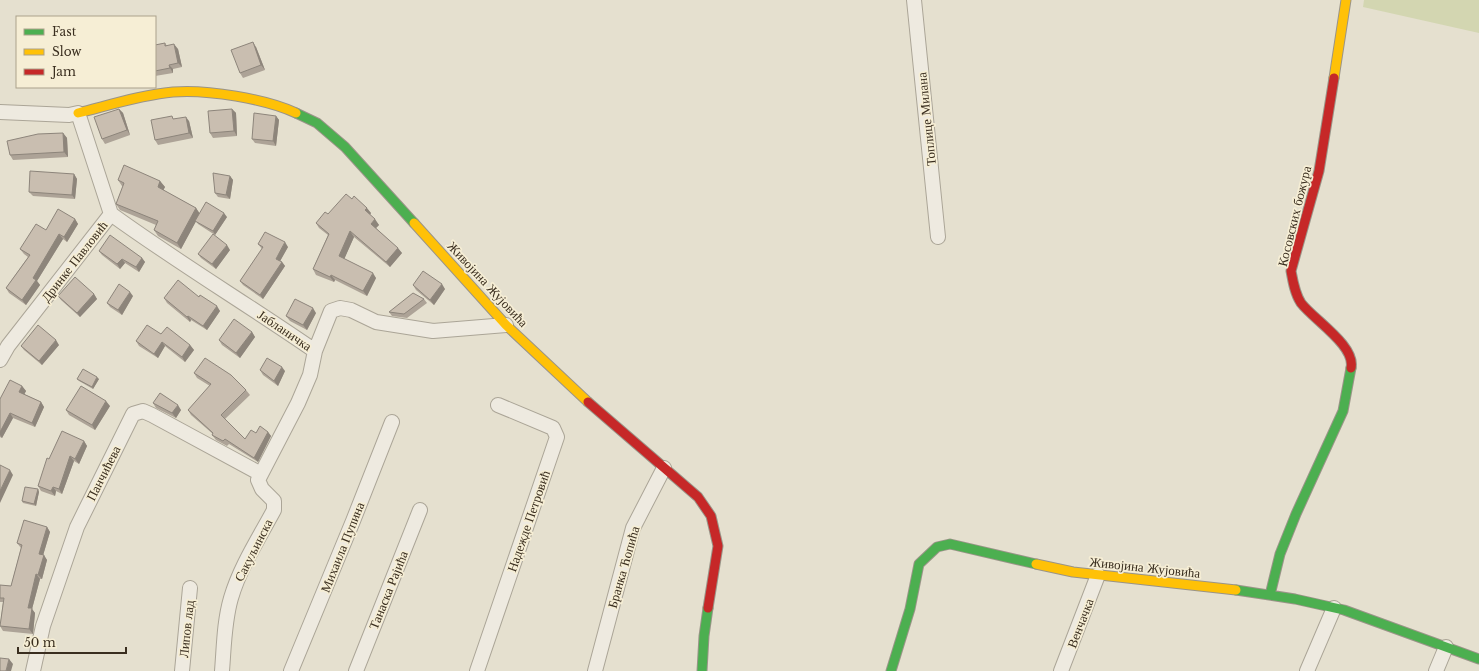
<svg xmlns="http://www.w3.org/2000/svg" width="1479" height="671" viewBox="0 0 1479 671" font-family="'Libre Baskerville',serif">
<style>
.green{fill:#d3d6b1}
.lines{fill:none;stroke-linecap:round;stroke-linejoin:round}
.street-casing{stroke:#aba597;stroke-width:16}
.fast-casing{stroke:#9a9488;stroke-width:11}
.slow-casing{stroke:#9a9488;stroke-width:11}
.jam-casing{stroke:#9a9488;stroke-width:11}
.street{stroke:#eeeae0;stroke-width:14}
.fast{stroke:#4caf50;stroke-width:9}
.slow{stroke:#ffc107;stroke-width:9}
.jam{stroke:#c62828;stroke-width:9}
.wall{fill:#ada397}
.shaded-wall{fill:#8d857b}
.building{fill:#c9beb0;stroke:#8d857b}
.labels{text-anchor:middle;stroke-width:3.5;stroke-linejoin:round;paint-order:stroke}
.street-label{font-size:13px;fill:#3a2e1f;stroke:#f6eed5}
</style>
<rect width="100%" height="100%" fill="#e5e0cf"/>
<path class="green" d="M 1364,0 L 1479,0 L 1479,33 L 1363,7 Z"/>
<g class="lines">
<g class="street-casing">
<path id="street" d="M 914,0 L 938,237
M 0,112 L 69,115 L 78,113 L 111,214 L 8,346 L 0,360
M 111,214 C 177,262 247,304 315,351 L 331,311 L 340,308 L 351,310 L 376,322 L 433,331 L 506,325
M 33,671 L 43,626 L 77,527 L 133,414 L 143,411 L 152,415 L 261,474
M 182,671 L 190,588
M 222,671 C 224,647 224,622 231,598 C 240,567 259,538 274,510 L 274,501 L 262,489 L 258,480 L 298,403 L 310,375 L 315,351
M 291,671 L 353,521 L 392,422
M 356,671 L 420,510
M 477,671 L 557,437 L 553,428 L 498,405
M 595,671 L 633,528 L 664,468
M 1061,671 L 1098,575
M 1307,671 L 1334,608
M 1436,671 L 1446,647"/>
</g>
<g class="fast-casing">
<path id="fast" d="M 296,113 L 317,123 L 345,147 L 414,223
M 1236,590 L 1295,599 L 1344,610 L 1479,659
M 1270,595 L 1280,554 L 1296,514 L 1343,411 L 1351,368
M 702,671 L 704,636 L 708,608
M 891,671 L 910,609 L 919,564 L 937,547 L 950,544 L 1036,564"/>
</g>
<g class="slow-casing">
<path id="slow" d="M 1334,78 L 1346,0
M 78,113 C 110,105 141,95 173,92 C 206,89 267,99 296,113
M 414,223 L 506,325 L 588,402
M 1036,564 L 1073,572 L 1236,590"/>
</g>
<g class="jam-casing">
<path id="jam" d="M 1334,78 L 1319,171 L 1291,271 C 1293,282 1295,294 1301,303 C 1314,320 1356,346 1351,368
M 588,402 L 698,497 L 711,516 L 718,546 L 708,608"/>
</g>
<use href="#street" class="street"/>
<use href="#fast" class="fast"/>
<use href="#slow" class="slow"/>
<use href="#jam" class="jam"/>
</g>
<path class="wall" d="M 165,43 L 167,46 L 178,49 L 182,67 L 173,69 L 173,73 L 155,76 L 155,45 Z
M 256,47 L 265,70 L 243,78 L 240,73 Z
M 119,109 L 123,113 L 130,135 L 105,144 L 102,139 Z
M 232,109 L 236,113 L 237,136 L 213,138 L 210,133 Z
M 276,116 L 279,120 L 276,146 L 255,143 L 252,139 Z
M 174,119 L 189,121 L 193,138 L 158,145 L 155,140 Z
M 63,133 L 67,138 L 68,157 L 13,160 L 10,155 Z
M 74,174 L 77,179 L 75,199 L 33,196 L 29,192 Z
M 230,176 L 233,180 L 230,199 L 218,197 L 215,193 Z
M 118,180 L 160,181 L 165,187 L 163,190 L 196,208 L 200,214 L 227,217 L 215,235 L 198,224 L 196,221 L 181,249 L 158,236 L 154,230 L 156,225 L 120,210 L 116,204 L 123,186 L 122,186 Z
M 352,199 L 371,213 L 370,215 L 379,225 L 376,228 L 402,253 L 390,267 L 354,237 L 344,259 L 376,278 L 367,296 L 335,280 L 334,282 L 316,275 L 313,269 L 328,235 L 319,228 L 316,223 Z
M 75,219 L 78,224 L 67,242 L 63,239 L 37,281 L 40,285 L 26,305 L 9,293 L 6,288 L 28,257 L 24,254 L 20,249 Z
M 258,244 L 288,247 L 280,261 L 282,262 L 285,266 L 263,299 L 243,285 L 240,281 L 262,249 Z
M 230,250 L 216,269 L 201,258 L 198,254 Z
M 99,251 L 142,258 L 145,262 L 139,272 L 125,263 L 120,269 L 102,255 Z
M 413,285 L 445,289 L 434,305 L 416,290 Z
M 94,294 L 97,299 L 80,317 L 61,300 L 58,296 Z
M 133,296 L 122,315 L 110,307 L 107,303 Z
M 199,297 L 220,311 L 207,330 L 191,320 L 190,322 L 167,303 L 164,298 Z
M 424,299 L 427,303 L 407,318 L 392,316 L 389,312 Z
M 316,313 L 307,330 L 290,321 L 286,316 Z
M 252,332 L 255,337 L 240,358 L 222,345 L 219,340 Z
M 161,334 L 190,345 L 194,350 L 185,362 L 165,346 L 158,358 L 139,346 L 136,341 Z
M 59,345 L 42,365 L 24,350 L 21,346 Z
M 260,370 L 285,371 L 278,386 L 263,375 Z
M 194,373 L 246,390 L 250,395 L 225,419 L 245,439 L 256,433 L 268,432 L 271,436 L 258,462 L 229,444 L 227,446 L 216,440 L 212,435 L 213,434 L 191,415 L 188,410 L 210,386 L 197,378 Z
M 77,379 L 99,379 L 93,389 L 79,381 Z
M 22,386 L 26,391 L 24,394 L 41,402 L 44,407 L 35,427 L 13,418 L 2,438 L 0,437 L 0,399 Z
M 153,403 L 181,410 L 176,418 L 156,408 Z
M 110,406 L 95,430 L 69,415 L 66,410 Z
M 84,441 L 87,446 L 79,464 L 74,461 L 62,494 L 56,491 L 55,496 L 41,491 L 38,486 L 49,459 Z
M 38,489 L 39,492 L 36,506 L 23,503 L 22,501 Z
M 47,527 L 50,532 L 43,555 L 47,560 L 42,579 L 40,579 L 32,609 L 35,613 L 33,634 L 3,631 L 0,626 L 3,602 L 0,602 L 0,585 L 11,586 L 21,548 L 17,543 Z"/>
<path class="shaded-wall" d="M 253,42 L 256,47 L 265,70 L 261,65 Z
M 174,44 L 178,49 L 182,67 L 178,63 Z
M 169,65 L 173,69 L 173,73 L 170,68 Z
M 119,109 L 123,113 L 130,135 L 127,130 Z
M 232,109 L 236,113 L 237,136 L 234,131 Z
M 276,116 L 279,120 L 276,146 L 273,141 Z
M 186,117 L 189,121 L 193,138 L 189,133 Z
M 63,133 L 67,138 L 68,157 L 64,152 Z
M 74,174 L 77,179 L 75,199 L 72,195 Z
M 230,176 L 233,180 L 230,199 L 226,195 Z
M 160,181 L 165,187 L 162,193 L 158,187 Z
M 196,208 L 200,214 L 181,249 L 177,243 Z
M 367,208 L 371,213 L 369,216 L 365,210 Z
M 224,213 L 227,217 L 215,235 L 213,231 Z
M 75,219 L 78,224 L 67,242 L 64,237 Z
M 375,219 L 379,225 L 375,229 L 371,224 Z
M 350,231 L 354,237 L 343,262 L 339,256 Z
M 59,234 L 63,239 L 37,281 L 40,285 L 26,305 L 22,300 L 33,278 Z
M 285,242 L 288,247 L 279,263 L 276,259 Z
M 227,245 L 230,250 L 216,269 L 212,264 Z
M 398,248 L 402,253 L 390,267 L 386,262 Z
M 142,258 L 145,262 L 139,272 L 136,267 Z
M 122,259 L 125,263 L 120,269 L 117,264 Z
M 282,262 L 285,266 L 263,299 L 260,295 Z
M 373,273 L 376,278 L 367,296 L 363,291 Z
M 331,275 L 335,280 L 334,282 L 330,277 Z
M 442,284 L 445,289 L 434,305 L 430,300 Z
M 130,292 L 133,296 L 122,315 L 118,310 Z
M 94,294 L 97,299 L 80,317 L 77,313 Z
M 217,306 L 220,311 L 207,330 L 203,326 Z
M 313,308 L 316,313 L 307,330 L 303,325 Z
M 188,316 L 191,320 L 190,322 L 187,317 Z
M 252,332 L 255,337 L 240,358 L 236,353 Z
M 56,340 L 59,345 L 42,365 L 39,361 Z
M 162,342 L 165,346 L 158,358 L 154,354 Z
M 190,345 L 194,350 L 185,362 L 182,357 Z
M 282,367 L 285,371 L 278,386 L 274,381 Z
M 97,377 L 99,379 L 93,389 L 92,387 Z
M 22,386 L 26,391 L 23,397 L 19,392 Z
M 106,401 L 110,406 L 95,430 L 92,425 Z
M 41,402 L 44,407 L 35,427 L 32,423 Z
M 178,405 L 181,410 L 176,418 L 172,413 Z
M 10,413 L 13,418 L 2,438 L 0,435 L 0,432 Z
M 268,432 L 271,436 L 258,462 L 254,458 Z
M 84,441 L 87,446 L 79,464 L 75,459 Z
M 70,456 L 74,461 L 62,494 L 59,489 Z
M 10,470 L 13,475 L 0,503 L 0,491 Z
M 53,487 L 56,491 L 55,496 L 51,491 Z
M 38,489 L 39,492 L 36,506 L 34,504 Z
M 47,527 L 50,532 L 42,559 L 39,554 Z
M 44,555 L 47,560 L 42,579 L 38,575 Z
M 36,574 L 40,579 L 32,609 L 35,613 L 33,634 L 29,629 L 28,608 Z
M 9,659 L 13,664 L 11,671 L 6,671 Z"/>
<path class="building" d="M 253,42 L 261,65 L 240,73 L 231,50 Z
M 165,43 L 165,46 L 174,44 L 178,63 L 169,65 L 170,68 L 155,71 L 155,45 Z
M 119,109 L 127,130 L 102,139 L 94,117 Z
M 232,109 L 234,131 L 210,133 L 208,111 Z
M 254,113 L 276,116 L 273,141 L 252,139 Z
M 172,116 L 173,119 L 186,117 L 189,133 L 155,140 L 151,120 Z
M 63,133 L 64,152 L 10,155 L 7,141 L 38,134 Z
M 124,165 L 160,181 L 158,187 L 196,208 L 177,243 L 154,230 L 158,221 L 116,204 L 124,183 L 118,180 Z
M 30,171 L 74,174 L 72,195 L 29,192 Z
M 213,173 L 230,176 L 226,195 L 215,193 Z
M 346,194 L 352,199 L 354,196 L 367,208 L 365,210 L 375,219 L 371,224 L 398,248 L 386,262 L 350,231 L 339,256 L 373,273 L 363,291 L 331,275 L 330,277 L 313,269 L 329,234 L 316,223 L 325,212 L 328,214 Z
M 206,202 L 224,213 L 213,231 L 195,221 Z
M 58,209 L 75,219 L 64,237 L 59,234 L 33,278 L 36,280 L 22,300 L 6,288 L 30,255 L 20,249 L 36,224 L 46,230 Z
M 265,232 L 285,242 L 276,259 L 282,262 L 260,295 L 240,281 L 263,247 L 258,244 Z
M 213,234 L 227,245 L 212,264 L 198,254 Z
M 110,235 L 142,258 L 136,267 L 122,259 L 117,264 L 99,251 Z
M 423,271 L 442,284 L 430,300 L 413,285 Z
M 75,277 L 94,294 L 77,313 L 58,296 Z
M 178,280 L 199,297 L 200,295 L 217,306 L 203,326 L 188,316 L 187,317 L 164,298 Z
M 119,284 L 130,292 L 118,310 L 107,303 Z
M 413,293 L 424,299 L 404,314 L 389,312 Z
M 295,299 L 313,308 L 303,325 L 286,316 Z
M 234,319 L 252,332 L 236,353 L 219,340 Z
M 38,325 L 56,340 L 39,361 L 21,346 Z
M 147,325 L 161,334 L 167,327 L 190,345 L 182,357 L 162,342 L 154,354 L 136,341 Z
M 205,358 L 231,375 L 246,390 L 221,415 L 245,439 L 251,430 L 256,433 L 260,426 L 268,432 L 254,458 L 225,439 L 223,441 L 212,435 L 213,433 L 188,410 L 211,384 L 194,373 Z
M 267,358 L 282,367 L 274,381 L 260,370 Z
M 83,369 L 97,377 L 92,387 L 77,379 Z
M 10,380 L 22,386 L 19,392 L 41,402 L 32,423 L 10,413 L 0,432 L 0,399 Z
M 81,386 L 106,401 L 92,425 L 66,410 Z
M 160,393 L 178,405 L 172,413 L 153,403 Z
M 62,431 L 84,441 L 75,459 L 70,456 L 59,489 L 53,487 L 51,491 L 38,486 L 47,458 L 49,459 Z
M 0,465 L 10,470 L 0,491 Z
M 25,487 L 38,489 L 34,504 L 22,501 Z
M 24,520 L 47,527 L 39,554 L 44,555 L 38,575 L 36,574 L 28,608 L 32,608 L 29,629 L 0,626 L 4,598 L 0,598 L 0,585 L 11,586 L 22,545 L 17,543 Z
M 0,658 L 9,659 L 6,671 L 0,671 Z"/>
<g class="labels">
<g class="street-label">
<text transform="translate(926 119) rotate(-96)" y="5">Топлице Милана</text>
<text transform="translate(1294 216) rotate(-76)" y="5">Косовских божура</text>
<text transform="translate(74 261) rotate(-52)" y="5">Дринке Павловић</text>
<text transform="translate(488 284) rotate(47)" y="5">Живојина Жујовића</text>
<text transform="translate(285 330) rotate(34)" y="5">Јабланичка</text>
<text transform="translate(103 473) rotate(-63)" y="5">Панчићева</text>
<text transform="translate(528 521) rotate(-71)" y="5">Надежде Петровић</text>
<text transform="translate(342 547) rotate(-68)" y="5">Михаила Пупина</text>
<text transform="translate(253 550) rotate(-63)" y="5">Сакуљинска</text>
<text transform="translate(623 567) rotate(-74)" y="5">Бранка Ћопића</text>
<text transform="translate(1145 567) rotate(6)" y="5">Живојина Жујовића</text>
<text transform="translate(388 590) rotate(-68)" y="5">Танаска Рајића</text>
<text transform="translate(1080 623) rotate(-69)" y="5">Венчачка</text>
<text transform="translate(186 629) rotate(-84)" y="5">Липов лад</text>
</g>
</g>
<rect x="16" y="16" width="140" height="72" fill="#f6eed5" stroke="#aba18c"/>
<rect x="24" y="29" width="20" height="6" fill="#4caf50" stroke="#aba18c"/>
<text x="52" y="36" font-size="12" fill="#3a2e1f">Fast</text>
<rect x="24" y="49" width="20" height="6" fill="#ffc107" stroke="#aba18c"/>
<text x="52" y="56" font-size="12" fill="#3a2e1f">Slow</text>
<rect x="24" y="69" width="20" height="6" fill="#c62828" stroke="#aba18c"/>
<text x="52" y="76" font-size="12" fill="#3a2e1f">Jam</text>
<path d="M18 647v6h108v-6" fill="none" stroke="#3a2e1f" stroke-width="2"/>
<text x="24" y="647" font-size="12" fill="#3a2e1f" stroke="#f6eed5" stroke-width="3" paint-order="stroke">50 m</text>
</svg>
